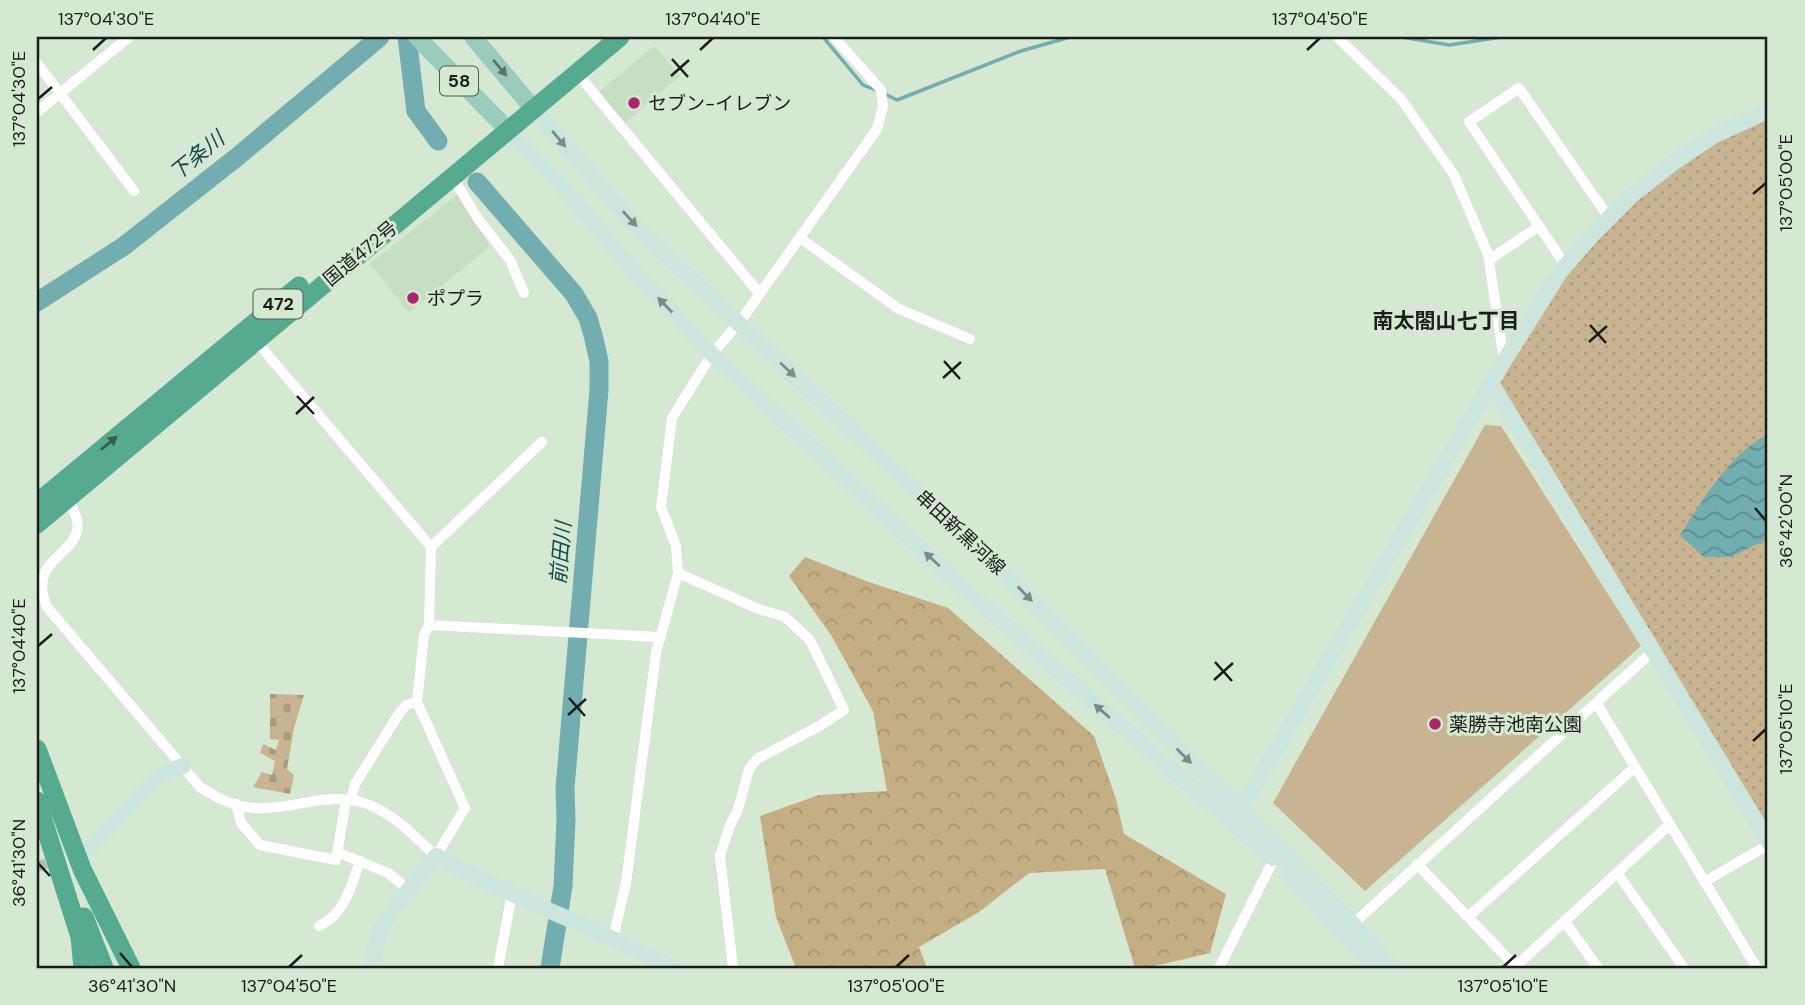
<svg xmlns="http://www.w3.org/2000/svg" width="1805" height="1005" viewBox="0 0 1805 1005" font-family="'DM Sans','Noto Sans JP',sans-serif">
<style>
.built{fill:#c6dec2}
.forest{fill:url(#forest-crowns)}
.cemetery{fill:url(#cemetery-stones)}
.park{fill:url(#park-dots)}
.pitch{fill:#c8b490}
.water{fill:url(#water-waves)}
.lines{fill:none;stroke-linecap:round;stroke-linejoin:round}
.stream{stroke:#72aeb0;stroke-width:3.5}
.river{stroke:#72aeb0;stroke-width:19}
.street-tunnel{stroke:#afc0ad;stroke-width:10;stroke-dasharray:10 5;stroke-linecap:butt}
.street{stroke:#fff;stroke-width:10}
.secondary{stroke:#cce6dd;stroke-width:16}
.primary{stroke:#9accbc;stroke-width:18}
.highway{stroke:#56aa8f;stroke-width:19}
.oneway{fill:#5a766a}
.oneway2{fill:#7b8c84}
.oneway3{fill:#345e4e}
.ticks{fill:none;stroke:#191f18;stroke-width:2.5}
.poi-dot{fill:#ac2469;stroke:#d5e8d2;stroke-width:2.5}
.labels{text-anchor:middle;stroke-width:6;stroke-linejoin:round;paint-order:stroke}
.shield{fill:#d5e8d2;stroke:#515b50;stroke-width:2}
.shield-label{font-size:18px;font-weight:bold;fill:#191f18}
.poi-label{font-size:19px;fill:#191f18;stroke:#d5e8d2;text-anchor:start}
.street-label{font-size:19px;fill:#191f18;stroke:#d5e8d2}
.water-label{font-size:21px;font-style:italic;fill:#154b4e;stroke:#d5e8d2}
.neighbourhood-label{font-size:21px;font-weight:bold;fill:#191f18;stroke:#d5e8d2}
.neatline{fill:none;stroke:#191f18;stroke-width:2.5}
.ticks-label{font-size:18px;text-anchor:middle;fill:#191f18}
</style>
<defs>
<pattern id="forest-crowns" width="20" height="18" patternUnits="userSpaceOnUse" patternTransform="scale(1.75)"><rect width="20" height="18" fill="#c4ae84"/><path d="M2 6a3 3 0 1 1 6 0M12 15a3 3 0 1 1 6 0" fill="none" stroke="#a89571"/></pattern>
<pattern id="cemetery-stones" width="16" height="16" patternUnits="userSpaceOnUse" patternTransform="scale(1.75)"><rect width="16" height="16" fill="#c8b490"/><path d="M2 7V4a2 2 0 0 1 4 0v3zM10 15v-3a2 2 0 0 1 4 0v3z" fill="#ab9a7b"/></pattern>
<pattern id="park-dots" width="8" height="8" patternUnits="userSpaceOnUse" patternTransform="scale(1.75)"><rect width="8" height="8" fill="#c8b490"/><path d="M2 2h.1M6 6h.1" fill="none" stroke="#ab9a7b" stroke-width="1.8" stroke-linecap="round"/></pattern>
<pattern id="water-waves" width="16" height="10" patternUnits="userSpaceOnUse" patternTransform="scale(1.75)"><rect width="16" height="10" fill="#72aeb0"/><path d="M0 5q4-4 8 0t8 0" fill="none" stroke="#5d8d8e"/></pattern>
</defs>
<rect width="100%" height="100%" fill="#d5e8d2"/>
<path class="built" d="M 654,46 L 680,76 L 625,123 L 599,92 Z
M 458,194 L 490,246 L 409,313 L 370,264 Z"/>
<path class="forest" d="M 805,557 L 866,581 L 948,608 L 1094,736 L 1116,799 L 1124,834 L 1226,894 L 1210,953 L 1146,968 L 1135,968 L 1105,869 L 1029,873 L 979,912 L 919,947 L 927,968 L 796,968 L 776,917 L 760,816 L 819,795 L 887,791 L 873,711 L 831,635 L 789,576 Z"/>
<path class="cemetery" d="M 270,694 L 304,695 L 294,728 L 287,769 L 294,775 L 290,794 L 253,787 L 262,772 L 272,775 L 275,761 L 260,753 L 263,744 L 276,750 L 279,740 L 270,739 Z"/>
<path class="park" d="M 1768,114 L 1768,841 L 1491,385 L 1558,276 L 1670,168 Z"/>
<path class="pitch" d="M 1485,425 L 1501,426 L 1641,646 L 1365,891 L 1273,803 Z"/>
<path class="water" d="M 1768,434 L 1768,539 L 1730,557 L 1704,557 L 1680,535 C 1704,498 1728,456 1768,434 Z"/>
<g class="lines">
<path class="stream" d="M 823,37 L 863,85 L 878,91
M 1402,37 L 1449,45 L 1502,37
M 885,94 L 897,100 L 1021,51 L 1070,37"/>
<path class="river" d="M 407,37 L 416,111 L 438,141
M 477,182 L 574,294 L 588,318 L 593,335 L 599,361 L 599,390 L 565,788 L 566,820 L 563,886 L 550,968
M 37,302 L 124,246 L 237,157 L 380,37"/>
<path class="street-tunnel" d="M 37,867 L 58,859"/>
<path class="street" d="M 1337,37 L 1401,99 L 1454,175 L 1488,254 L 1504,361
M 37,63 L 134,191
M 577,73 L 759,293
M 37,112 L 129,37
M 452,176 L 478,219 L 510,260 L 524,293
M 800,238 L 899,309 L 970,339
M 1489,260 L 1539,226
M 1566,266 L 1469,122 L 1519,88 L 1609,218
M 255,340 L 431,547 L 429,625 L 424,635 L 417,702 L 406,705 L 400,712 L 355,784 L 351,800
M 66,498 C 108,556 21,547 47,607 L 200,787 C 217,798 234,807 255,808 C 294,811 331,788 372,806 C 397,817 416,838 436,856 L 465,808 L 417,702
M 431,547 L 542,442
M 678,573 L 756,608 L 785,617 L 810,640 L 844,710 L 821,725 L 757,759 L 749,769 L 738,809 L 729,828 L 720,856 L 733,968
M 429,625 L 660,637
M 1597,704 L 1757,968
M 236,804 L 241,823 L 260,845 L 336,860 L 346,800
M 337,852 L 388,873 L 409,890
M 1417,864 L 1517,968
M 1618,874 L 1684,968
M 1704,882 L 1768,845
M 1468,917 L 1634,768
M 1565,922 L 1598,968
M 1353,924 L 1653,651
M 319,926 C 345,914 351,886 360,861
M 613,938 L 626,883 L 656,653 L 678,573 L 676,546 L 661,507 L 672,418 L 712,354 L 739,323 L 877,129 L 883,106 L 881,90 L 834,37
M 1516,966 L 1669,825
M 498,968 L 512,894
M 1219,968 L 1274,859"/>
<path class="secondary" d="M 528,102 L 633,224 L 1008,577 L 1353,924 L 1392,968
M 501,124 L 561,185 L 639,277 L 712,354 L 964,589 L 1273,858
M 1491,383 L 1768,841
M 1230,816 L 1252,790 L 1504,361 L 1560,272 L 1593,234 L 1631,196 L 1673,163 L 1713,136 L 1768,111
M 90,847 L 161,774 L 183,766
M 1288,874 L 1376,968
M 371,968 L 379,933 L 390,913 L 436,856 C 512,898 595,927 672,968"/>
<path class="primary" d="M 417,37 L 500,122
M 473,37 L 526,100"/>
<path class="highway" d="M 37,503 L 299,286
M 37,524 L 620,37
M 37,749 L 82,869 L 131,968
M 37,801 L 80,937 L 83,968
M 84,917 L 104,968"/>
</g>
<defs><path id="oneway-solid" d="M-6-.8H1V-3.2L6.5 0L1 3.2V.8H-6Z" transform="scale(1.75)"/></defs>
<use class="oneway" href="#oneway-solid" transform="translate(500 68) rotate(50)"/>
<g class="oneway2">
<use href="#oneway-solid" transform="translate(559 139) rotate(50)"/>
<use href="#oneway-solid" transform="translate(630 219) rotate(47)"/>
<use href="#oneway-solid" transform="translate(665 305) rotate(-134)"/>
<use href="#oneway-solid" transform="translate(788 370) rotate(43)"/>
<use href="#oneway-solid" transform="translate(932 559) rotate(-137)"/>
<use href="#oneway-solid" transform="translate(1025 594) rotate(45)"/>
<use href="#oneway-solid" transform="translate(1102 711) rotate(-139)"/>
<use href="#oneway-solid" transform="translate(1184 756) rotate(45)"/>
</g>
<use class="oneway3" href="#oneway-solid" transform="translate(109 443) rotate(-40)"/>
<path class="ticks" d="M 93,50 L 106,38M 700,50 L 713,38M 1307,50 L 1320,38M 672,59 L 688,77M 671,76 L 689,60M 38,99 L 52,87M 1753,194 L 1766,183M 1590,325 L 1606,343M 1589,342 L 1607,326M 944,361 L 960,379M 943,378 L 961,362M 297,396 L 314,414M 296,414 L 314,397M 1755,508 L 1766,521M 38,646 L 52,634M 1215,662 L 1232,681M 1214,680 L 1233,663M 569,698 L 585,716M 568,715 L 586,699M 1753,741 L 1766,729M 38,863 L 50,876M 120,953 L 132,967M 289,967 L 302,955M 896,967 L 909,955M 1503,967 L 1516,955"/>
<g class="poi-dot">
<circle cx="634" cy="103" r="7"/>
<circle cx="413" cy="298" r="7"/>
<circle cx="1435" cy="724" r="7"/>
</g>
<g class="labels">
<g class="shield">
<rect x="440" y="66.5" width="38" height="29" rx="5"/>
<rect x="253.5" y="289.5" width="49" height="29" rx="5"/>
</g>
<g class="shield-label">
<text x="459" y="87">58</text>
<text x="278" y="310">472</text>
</g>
<g class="poi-label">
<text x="648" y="110">セブン-イレブン</text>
<text x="427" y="305">ポプラ</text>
<text x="1449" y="731">薬勝寺池南公園</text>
</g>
<g class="street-label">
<text transform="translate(360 253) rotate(-40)" y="7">国道472号</text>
<text transform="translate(961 532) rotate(43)" y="7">串田新黒河線</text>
</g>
<g class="water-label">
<text transform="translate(197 156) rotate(-39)" y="7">下条川</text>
<text transform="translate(561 553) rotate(-85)" y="7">前田川</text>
</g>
<g class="neighbourhood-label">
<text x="1446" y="328">南太閤山七丁目</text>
</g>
</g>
<rect width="1805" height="1005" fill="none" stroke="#d5e8d2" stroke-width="77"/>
<rect x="38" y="38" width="1728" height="929" class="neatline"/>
<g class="ticks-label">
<text x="106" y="25">137°04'30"E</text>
<text x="713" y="25">137°04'40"E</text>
<text x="1320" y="25">137°04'50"E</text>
<text transform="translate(19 99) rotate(-90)" y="6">137°04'30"E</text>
<text transform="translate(1786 183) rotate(-90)" y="6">137°05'00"E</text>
<text transform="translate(1786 521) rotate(-90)" y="6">36°42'00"N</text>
<text transform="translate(19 646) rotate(-90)" y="6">137°04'40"E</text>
<text transform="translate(1786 729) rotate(-90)" y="6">137°05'10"E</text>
<text transform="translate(19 863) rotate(-90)" y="6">36°41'30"N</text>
<text x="132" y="992">36°41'30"N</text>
<text x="289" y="992">137°04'50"E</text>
<text x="896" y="992">137°05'00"E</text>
<text x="1503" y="992">137°05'10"E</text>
</g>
</svg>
